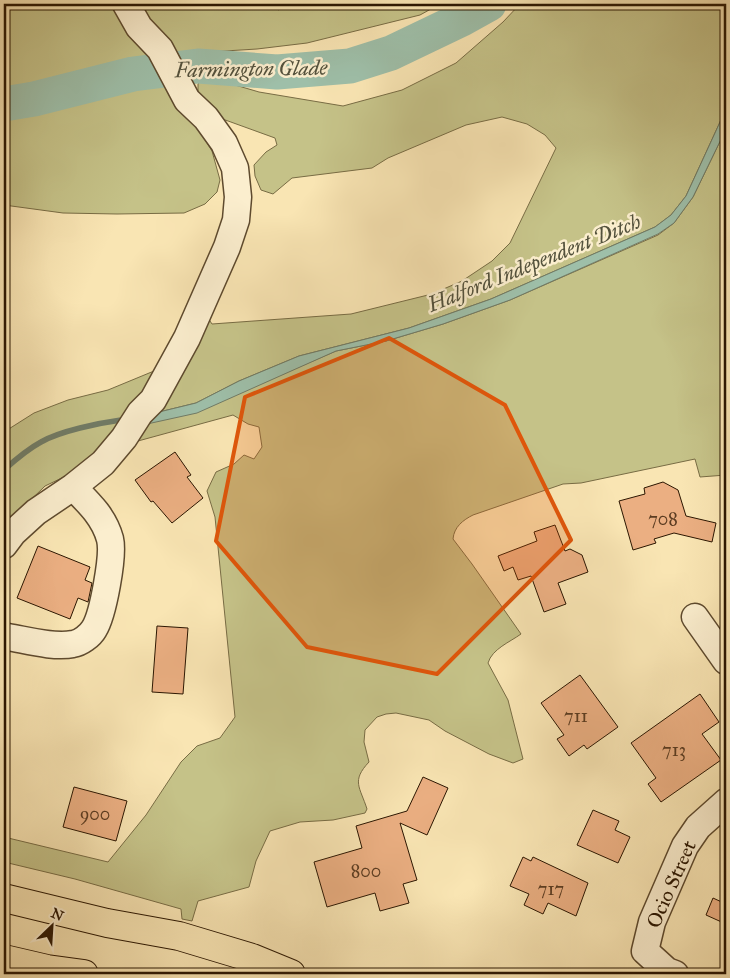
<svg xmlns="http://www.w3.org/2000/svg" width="730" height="978" viewBox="0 0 730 978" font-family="'IM FELL Great Primer',serif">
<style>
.green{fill:#c5c288;stroke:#786c44}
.water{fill:#9ebfa9;stroke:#707b66}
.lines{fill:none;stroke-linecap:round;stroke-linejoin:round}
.stream{stroke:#707b66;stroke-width:5.5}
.river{stroke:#9ebfa9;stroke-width:35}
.building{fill:#ebaf82;stroke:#2b1601}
.minor-casing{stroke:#5e4a2e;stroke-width:29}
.major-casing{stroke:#2b1601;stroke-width:30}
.path{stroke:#2b1601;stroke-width:3;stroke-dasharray:4 2.5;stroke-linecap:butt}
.minor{stroke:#fbeece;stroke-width:26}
.major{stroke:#f9e5b3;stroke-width:28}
.marked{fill:#df560b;fill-opacity:0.2;stroke:#df560b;stroke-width:4;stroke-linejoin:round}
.labels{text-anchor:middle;stroke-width:5;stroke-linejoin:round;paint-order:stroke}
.number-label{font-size:18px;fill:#5b3c21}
.street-label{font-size:20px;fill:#2b1601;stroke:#fbeece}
.water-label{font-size:21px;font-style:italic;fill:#53513c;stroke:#fbeece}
</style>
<rect width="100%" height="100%" fill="#f9e5b3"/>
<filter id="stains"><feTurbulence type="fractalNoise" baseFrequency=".004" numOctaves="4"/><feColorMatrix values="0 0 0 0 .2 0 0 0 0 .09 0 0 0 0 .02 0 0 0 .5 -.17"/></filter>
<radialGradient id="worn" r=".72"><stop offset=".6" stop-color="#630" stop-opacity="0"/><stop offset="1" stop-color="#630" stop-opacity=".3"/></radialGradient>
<path class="green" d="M 4,4 L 277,4 L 278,10 L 295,4 L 440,4 L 420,15 L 307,43 L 257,49 L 176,54 L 79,75 L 37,89 L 4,93 Z
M 520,4 L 726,4 L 726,109 L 686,196 L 671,215 L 655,227 L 491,299 L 409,328 L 299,356 L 239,381 L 196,403 L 155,413 L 206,315 L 212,324 L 351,314 L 432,294 L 462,281 L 492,261 L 510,243 L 556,148 L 545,135 L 527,124 L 502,117 L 466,125 L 388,158 L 372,168 L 292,178 L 273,194 L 261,190 L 255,176 L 254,165 L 266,152 L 277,145 L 275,138 L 217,117 L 198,96 L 198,84 L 204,78 L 218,80 L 259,92 L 343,106 L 402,90 L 456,63 L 503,22 Z
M 168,83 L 191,117 L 212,151 L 220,180 L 217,192 L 205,204 L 184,213 L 117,214 L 63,213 L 4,205 L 4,113 C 58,100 113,94 168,83 Z
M 726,129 L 726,475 L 700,477 L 695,459 L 581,483 L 563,484 L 473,515 C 463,520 454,527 453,539 L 472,564 L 521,634 C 510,642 492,649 488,663 L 508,700 L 523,759 L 513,763 L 489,754 L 445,731 L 429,720 L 396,713 L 386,714 L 377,717 L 365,730 L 364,742 L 369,762 C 351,781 360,787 367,809 L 365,813 L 333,820 L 300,822 L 270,831 L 256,861 L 249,887 L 198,901 L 192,921 L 182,919 L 181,909 L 75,879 L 4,862 L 4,837 L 108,862 L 146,815 L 181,762 L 197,746 L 220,738 L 235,717 L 215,517 L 207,491 L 216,472 L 234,464 L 244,455 L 254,459 L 262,447 L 259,427 L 248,424 L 233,415 L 138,441 L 137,431 L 140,423 L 257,385 L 336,351 L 386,341 L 443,324 L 510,300 L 658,235 L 674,223 L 693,197 Z
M 154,371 L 158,384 L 91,464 L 45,486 L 4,526 L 4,432 L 34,413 L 68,400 L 108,390 Z"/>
<path class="water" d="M 726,109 L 726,129 L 693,197 L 674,223 L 658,234 L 510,300 L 443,324 L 386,341 L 336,351 L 197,413 L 147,424 L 155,413 L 196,403 L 239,381 L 299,356 L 409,328 L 491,299 L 655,227 L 671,215 L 686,196 Z"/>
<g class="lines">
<path class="stream" d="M 4,470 C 15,460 28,449 41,442 C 60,431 99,423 121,420"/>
<path class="river" d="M 4,104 L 34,99 L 133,74 L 198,66 L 277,72 L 350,66 L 391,53 L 462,19 L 489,4"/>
</g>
<path class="building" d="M 175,452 L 191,475 L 187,477 L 203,498 L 172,523 L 153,501 L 151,502 L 135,480 Z
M 663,482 L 678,490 L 686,516 L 716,523 L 712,542 L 674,533 L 654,539 L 656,543 L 633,550 L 619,501 L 645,494 L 644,488 Z
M 555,525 L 565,551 L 570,549 L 582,555 L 588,572 L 558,583 L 566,604 L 544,612 L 531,576 L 518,580 L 513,567 L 504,571 L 498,556 L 537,541 L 534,532 Z
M 38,546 L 90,567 L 85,580 L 92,583 L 88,602 L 78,598 L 70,619 L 17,598 Z
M 157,626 L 188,628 L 183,694 L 152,692 Z
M 580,675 L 618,727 L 587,749 L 584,745 L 569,756 L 557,739 L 564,735 L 541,703 Z
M 700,694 L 719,722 L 702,734 L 721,760 L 661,802 L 648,784 L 656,778 L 631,743 Z
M 423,777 L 448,788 L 427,835 L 400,823 L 417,880 L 403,884 L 409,903 L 380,911 L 375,893 L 327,907 L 314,862 L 362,848 L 356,826 L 407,811 Z
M 74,787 L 127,801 L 116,841 L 63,827 Z
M 593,810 L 619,821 L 615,830 L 630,837 L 618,863 L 577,845 Z
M 523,857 L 531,861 L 533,857 L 588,883 L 576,916 L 548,903 L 543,914 L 524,905 L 529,894 L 510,886 Z
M 713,898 L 726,904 L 726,924 L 706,915 Z"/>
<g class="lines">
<g class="minor-casing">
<path id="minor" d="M 4,545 L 13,533 L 36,512 L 73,487 L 103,463 L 124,438 L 140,413 L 153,400 L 187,338 L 227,247 L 236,220 L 238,197 L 235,168 L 224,143 L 206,118 L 187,100 L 160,49 L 139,27 L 126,4
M 695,617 L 726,661
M 4,637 L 8,637 C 26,640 54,648 73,644 C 80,643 90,636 94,629 C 103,615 114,555 110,539 C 104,517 89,503 73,487
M 675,974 L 667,971 L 645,951 L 652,922 L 685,846 L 698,827 L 726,802"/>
</g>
<g class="major-casing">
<path id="major" d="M 4,898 L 107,923 L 179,936 L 252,958 L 291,974
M 4,959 L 47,969 L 84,974"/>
</g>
<path class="path" d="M 242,4 L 269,7 L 280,4"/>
<use href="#minor" class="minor"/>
<use href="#major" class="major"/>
</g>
<path class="marked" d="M 389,338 L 505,405 L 571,540 L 437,674 L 307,647 L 216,541 L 245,397 Z"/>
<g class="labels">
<g class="number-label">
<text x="663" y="525">708</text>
<text x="576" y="722">711</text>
<text x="674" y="756">713</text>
<text x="95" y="820">900</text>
<text x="366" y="877">800</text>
<text x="551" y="895">717</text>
</g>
<g class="street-label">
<text transform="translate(671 884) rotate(-66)" y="7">Ocio Street</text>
</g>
<g class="water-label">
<text transform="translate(251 69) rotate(-1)" y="7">Farmington Glade</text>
<text transform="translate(534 263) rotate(-22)" y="7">Halford Independent Ditch</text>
</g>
</g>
<rect width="730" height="978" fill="none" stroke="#f9e5b3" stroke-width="20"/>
<rect x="5" y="5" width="720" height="968" fill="none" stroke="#2b1601" stroke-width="2.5"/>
<rect x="10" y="10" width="710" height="958" fill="none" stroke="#2b1601"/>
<g transform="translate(52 926) rotate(25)" stroke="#fbeece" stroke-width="4" paint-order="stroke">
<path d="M0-4L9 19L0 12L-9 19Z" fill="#2b1601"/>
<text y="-8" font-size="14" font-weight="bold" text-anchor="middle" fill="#2b1601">N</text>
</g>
<rect width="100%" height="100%" filter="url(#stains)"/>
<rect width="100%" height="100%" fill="url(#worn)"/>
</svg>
